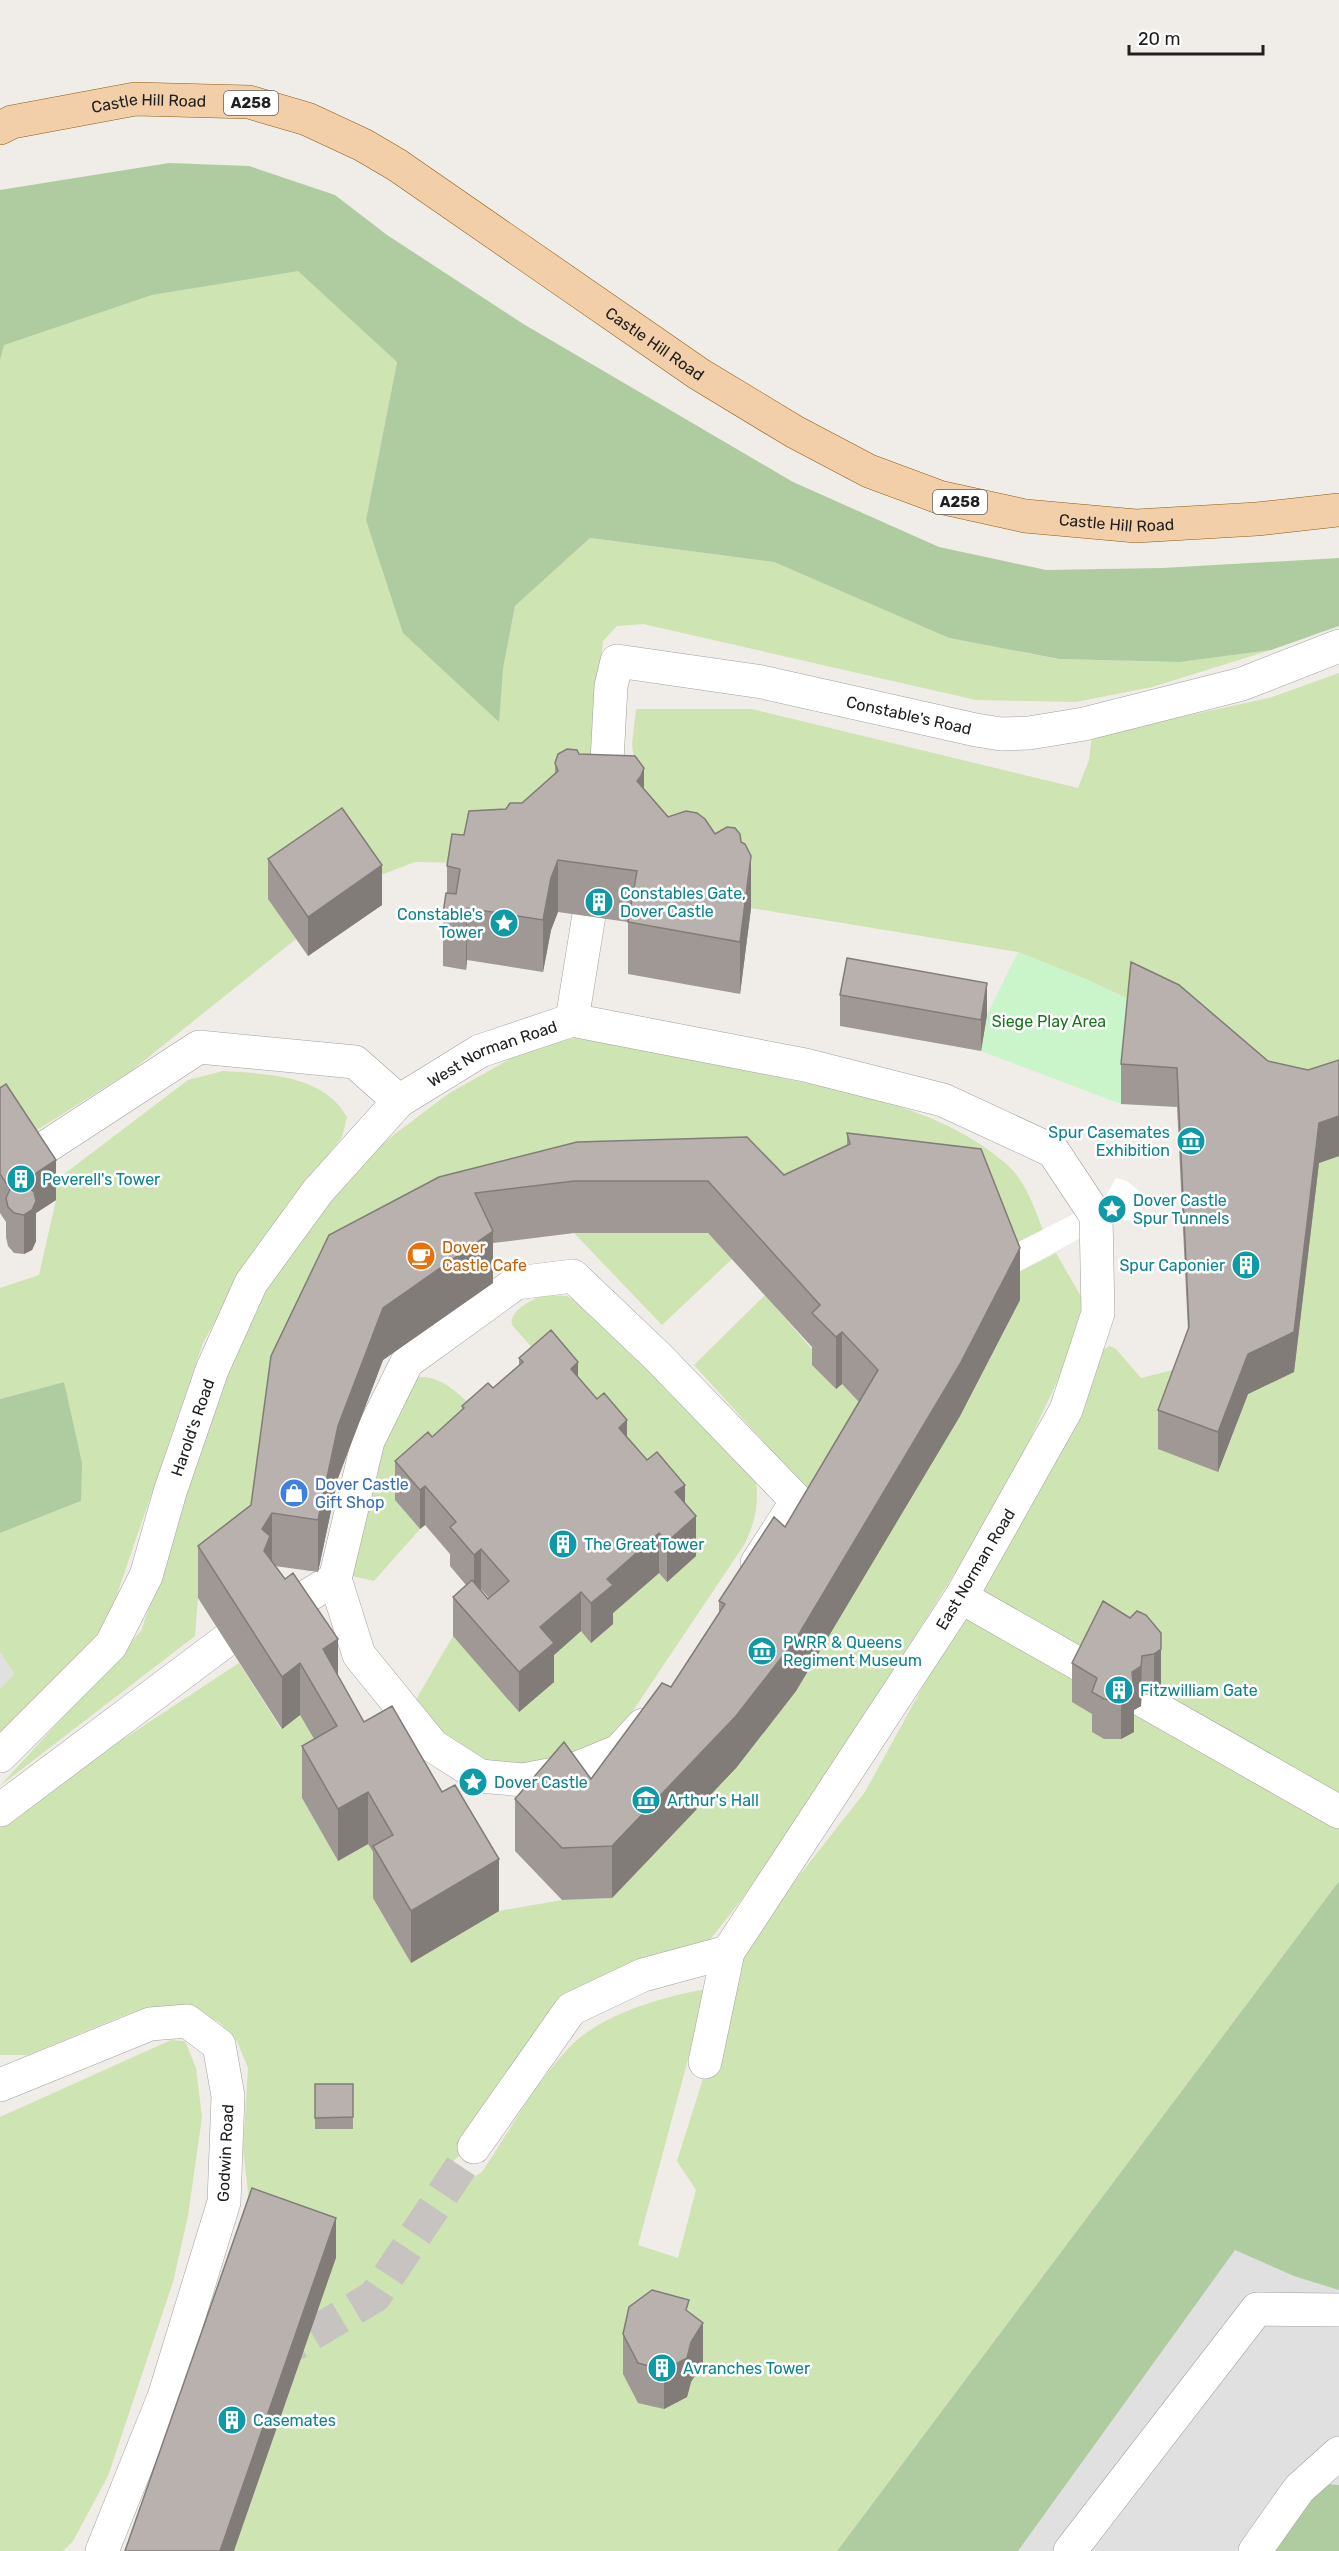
<svg xmlns="http://www.w3.org/2000/svg" width="1339" height="2551" viewBox="0 0 1339 2551" font-family="Rubik,sans-serif">
<style>
.grass{fill:#cee4b3}
.forest{fill:#afcba0}
.park{fill:#caf4ca}
.parking{fill:#e0e0e0}
.pier{fill:#fff}
.lines{fill:none;stroke-linecap:round;stroke-linejoin:round}
.minor-tunnel{stroke:#c6c3c0;stroke-width:33;stroke-dasharray:33 16;stroke-linecap:butt}
.minor-casing{stroke:#a1a1a1;stroke-width:34}
.major-casing{stroke:#8d5c0f;stroke-width:34}
.minor{stroke:#fff;stroke-width:33}
.major{stroke:#f3cfa9;stroke-width:33}
.wall{fill:#9f9895;fill-rule:evenodd}
.shaded-wall{fill:#827c79}
.building{fill:#b9b1ad;stroke:#827c79;stroke-width:1.5}
.labels{text-anchor:middle;stroke-width:5;stroke-linejoin:round;paint-order:stroke}
.shield{fill:#fff;stroke:#636363;stroke-width:1.5}
.shield-label{font-size:15px;font-weight:bold;fill:#202020}
.street-label{font-size:16px;fill:#202020;stroke:#fff}
.culture-label{font-size:16px;fill:#0d838f;stroke:#fff;text-anchor:start}
.park-label{font-size:16px;fill:#177519;stroke:#fff}
.food-label{font-size:16px;fill:#c56008;stroke:#fff;text-anchor:start}
.shop-label{font-size:16px;fill:#366cbe;stroke:#fff;text-anchor:start}
</style>
<rect width="100%" height="100%" fill="#f0ece8"/>
<path class="grass" d="M 298,270 L 397,362 L 366,521 L 498,721 L 503,669 L 515,606 L 590,538 L 774,562 L 949,638 L 1058,659 L 1180,662 L 1271,650 L 1152,687 L 1076,702 L 976,700 L 643,624 L 617,626 L 603,641 L 588,807 L 469,863 L 415,862 L 365,881 L 269,899 L 296,939 L 131,1071 L 18,1142 L 0,1128 L 0,360 L 3,345 L 152,295 Z
M 1339,673 L 1339,1099 L 1088,980 L 1018,952 L 751,908 L 640,814 L 632,744 L 636,709 L 752,709 L 1078,788 L 1089,760 L 1092,736 L 1269,698 Z
M 582,1037 C 647,1050 713,1063 778,1077 C 856,1094 943,1109 1005,1163 C 1025,1179 1034,1207 1043,1230 L 1001,1251 L 981,1201 L 439,1229 L 251,1557 L 198,1598 L 195,1636 L 0,1786 L 141,1631 L 160,1576 L 199,1430 L 264,1291 L 332,1196 L 383,1143 L 448,1094 L 510,1059 L 549,1042 Z
M 223,1071 C 266,1074 323,1074 347,1117 L 342,1137 L 257,1247 L 203,1343 L 110,1615 L 101,1634 L 0,1735 L 0,1689 L 14,1674 L 0,1652 L 0,1533 L 81,1501 L 64,1382 L 0,1399 L 0,1288 L 39,1275 L 56,1200 L 47,1187 L 188,1080 Z
M 1339,1156 L 1339,1881 L 837,2551 L 234,2551 L 336,2258 L 252,2228 L 243,2148 L 248,2068 L 237,2041 L 219,2022 L 194,2011 L 165,2008 L 130,2013 L 28,2055 L 0,2055 L 0,1820 L 239,1663 L 281,1729 L 300,1715 L 337,1778 L 302,1798 L 338,1861 L 368,1844 L 393,1887 L 411,1963 L 499,1911 L 562,1900 L 612,1898 L 960,1416 L 1020,1300 L 1011,1276 L 1056,1253 L 1090,1312 L 1021,1458 L 956,1571 L 780,1851 L 701,1951 L 626,1970 L 573,1990 L 519,2065 L 465,2151 L 450,2164 L 466,2182 L 482,2172 C 509,2132 541,2073 576,2041 C 607,2013 665,1996 707,1989 L 638,2245 L 678,2258 L 696,2190 L 677,2161 L 744,1949 L 776,1905 L 865,1792 L 1012,1524 L 1102,1350 L 1110,1346 L 1116,1349 L 1141,1378 L 1189,1366 L 1219,1471 L 1248,1394 L 1294,1372 L 1319,1163 Z
M 574,1233 L 708,1233 L 732,1259 L 662,1325 Z
M 543,1295 L 567,1296 L 586,1306 L 756,1481 C 759,1505 755,1523 744,1545 L 618,1733 L 570,1760 L 478,1766 L 411,1708 L 453,1636 L 488,1638 L 551,1369 L 512,1325 C 509,1310 531,1301 543,1295 Z
M 765,1295 L 842,1384 L 867,1408 L 812,1495 L 694,1365 Z
M 419,1377 C 447,1375 469,1405 488,1423 L 395,1500 L 420,1529 L 374,1581 L 352,1576 L 358,1510 L 406,1383 Z
M 171,2040 L 185,2041 L 196,2068 L 202,2117 L 188,2216 L 173,2282 L 108,2476 L 73,2541 L 63,2551 L 0,2551 L 0,2117 Z"/>
<path class="forest" d="M 169,163 L 249,166 L 335,195 L 387,235 L 525,325 L 793,482 L 939,547 L 1046,570 L 1162,568 L 1339,558 L 1339,626 L 1271,650 L 1180,662 L 1059,659 L 949,638 L 774,562 L 590,538 L 515,606 L 503,669 L 499,722 L 403,633 L 366,520 L 397,362 L 298,271 L 152,295 L 4,345 L 0,360 L 0,190 Z
M 64,1382 L 82,1463 L 81,1501 L 0,1533 L 0,1399 Z
M 1339,1881 L 1339,2551 L 837,2551 Z"/>
<path class="park" d="M 1018,952 L 1088,980 L 1131,1001 L 1121,1104 L 981,1051 L 987,1015 Z"/>
<path class="parking" d="M 0,1652 L 14,1674 L 0,1689 Z
M 1235,2250 L 1294,2276 L 1339,2290 L 1339,2485 L 1323,2484 L 1271,2551 L 1018,2551 Z"/>
<path class="pier" d="M 1116,1178 L 1127,1181 L 1138,1190 L 1144,1203 L 1140,1218 L 1135,1221 L 1115,1219 L 1011,1276 L 1001,1251 L 1105,1198 Z"/>
<g class="lines">
<path class="minor-tunnel" d="M 270,2359 L 375,2296 L 474,2147"/>
<g class="minor-casing">
<g id="minor">
<path id="s1" d="M 605,799 L 611,686 L 617,661 L 762,682 L 976,730 L 1001,734 L 1029,733 L 1084,724 L 1242,684 L 1339,646"/>
<path d="M 572,1020 L 589,915"/>
<path id="s2" d="M 29,1158 L 199,1047 L 355,1062 L 399,1101 L 480,1051 L 572,1020 L 805,1065 L 943,1100 L 1053,1151 L 1096,1216 L 1098,1313 L 1066,1410 L 961,1597 L 728,1952 L 705,2062"/>
<path d="M 335,1579 L 368,1441 L 407,1362 L 516,1283 L 573,1276 L 659,1358 L 797,1501 L 757,1563"/>
<path d="M 961,1597 L 1339,1812"/>
<path d="M 273,1617 L 335,1579 L 359,1655 L 433,1746 L 480,1776 L 523,1780 L 570,1771 L 619,1751 L 643,1725"/>
<path id="s3" d="M 0,1756 L 111,1645 L 146,1576 L 170,1492 L 212,1370 L 251,1283 L 318,1191 L 399,1101"/>
<path d="M 0,1810 L 225,1641"/>
<path d="M 0,2085 L 150,2024 L 187,2021 L 219,2045 L 228,2096 L 224,2202 L 164,2397 L 102,2551"/>
<path d="M 474,2147 L 571,2009 L 643,1975 L 728,1952"/>
<path d="M 1070,2551 L 1257,2309 L 1339,2310"/>
<path d="M 1255,2551 L 1299,2489 L 1339,2453"/>
</g>
</g>
<g class="major-casing">
<g id="major">
<path id="s4" d="M 0,128 L 12,122 L 135,99 L 249,102 L 307,119 L 363,145 L 397,165 L 699,374 L 795,432 L 869,471 L 939,497 L 1025,516 L 1136,526 L 1257,519 L 1339,510"/>
</g>
</g>
<use href="#minor" class="minor"/>
<use href="#major" class="major"/>
</g>
<path class="wall" d="M 579,754 L 644,789 L 751,908 L 740,994 L 628,974 L 628,922 L 558,912 L 551,930 L 543,972 L 467,960 L 466,970 L 443,966 L 443,914 L 447,893 L 447,866 L 464,835 L 506,809 L 522,803 L 555,774 L 555,763 Z
M 268,859 L 382,905 L 308,956 L 268,899 Z
M 840,995 L 987,1015 L 981,1051 L 840,1026 Z
M 1339,1060 L 1339,1156 L 1319,1163 L 1294,1372 L 1248,1394 L 1218,1472 L 1158,1449 L 1158,1410 L 1188,1331 L 1177,1107 L 1121,1104 L 1121,1064 L 1268,1061 L 1308,1070 Z
M 0,1088 L 56,1200 L 36,1213 L 36,1241 L 32,1250 L 24,1254 L 14,1253 L 8,1246 L 6,1237 L 6,1222 L 0,1213 Z
M 847,1133 L 1020,1300 L 960,1416 L 796,1691 L 736,1768 L 612,1898 L 562,1900 L 515,1851 L 515,1799 L 591,1779 L 671,1687 L 719,1613 L 719,1601 L 785,1527 L 859,1402 L 842,1384 L 836,1389 L 812,1365 L 812,1347 L 708,1233 L 574,1233 L 493,1243 L 493,1283 L 383,1360 L 338,1478 L 318,1572 L 275,1566 L 364,1722 L 499,1911 L 411,1963 L 373,1898 L 373,1852 L 368,1844 L 338,1861 L 302,1798 L 302,1746 L 314,1739 L 300,1715 L 282,1729 L 198,1598 L 198,1546 L 251,1505 L 439,1177 L 784,1175 L 847,1146 Z
M 519,1358 L 578,1378 L 627,1437 L 685,1503 L 696,1556 L 667,1582 L 659,1573 L 613,1613 L 613,1624 L 591,1643 L 581,1631 L 554,1655 L 554,1682 L 519,1712 L 453,1636 L 453,1597 L 466,1585 L 450,1566 L 450,1554 L 425,1525 L 420,1529 L 395,1500 L 395,1461 L 432,1437 L 462,1410 L 462,1406 L 493,1388 L 519,1365 ZM 481,1589 L 489,1598 L 488,1599 L 480,1590 Z
M 1161,1633 L 1161,1689 L 1154,1694 L 1142,1695 L 1141,1706 L 1134,1710 L 1134,1732 L 1121,1739 L 1104,1739 L 1092,1732 L 1092,1714 L 1072,1702 L 1072,1663 Z
M 315,2084 L 353,2084 L 353,2129 L 315,2129 Z
M 689,2312 L 703,2362 L 691,2382 L 687,2397 L 664,2409 L 638,2403 L 623,2374 L 623,2334 Z"/>
<path class="shaded-wall" d="M 644,768 L 644,820 L 637,781 Z
M 751,856 L 751,908 L 740,994 L 740,942 Z
M 558,860 L 558,912 L 551,930 L 543,972 L 543,920 L 551,878 Z
M 382,865 L 382,905 L 308,956 L 308,917 Z
M 467,908 L 467,960 L 466,970 L 466,918 Z
M 987,983 L 987,1015 L 981,1051 L 981,1020 Z
M 1339,1116 L 1339,1156 L 1319,1163 L 1294,1372 L 1248,1394 L 1218,1472 L 1218,1432 L 1319,1123 Z
M 56,1160 L 56,1200 L 36,1213 L 36,1241 L 32,1250 L 24,1254 L 24,1215 L 18,1185 Z
M 493,1231 L 493,1283 L 383,1360 L 338,1478 L 318,1572 L 318,1520 L 338,1426 L 383,1308 Z
M 1020,1248 L 1020,1300 L 960,1416 L 796,1691 L 736,1768 L 612,1898 L 612,1846 Z
M 842,1332 L 842,1384 L 836,1389 L 836,1337 Z
M 578,1362 L 578,1402 L 571,1369 Z
M 627,1420 L 627,1460 L 619,1428 Z
M 685,1485 L 685,1524 L 675,1492 Z
M 425,1486 L 425,1525 L 420,1529 L 420,1490 Z
M 272,1513 L 272,1565 L 264,1603 L 262,1529 Z
M 696,1516 L 696,1556 L 667,1582 L 667,1542 Z
M 659,1533 L 659,1573 L 613,1613 L 613,1624 L 591,1643 L 591,1603 L 607,1579 Z
M 481,1549 L 481,1589 L 474,1595 L 474,1555 Z
M 581,1592 L 581,1631 L 554,1655 L 554,1682 L 519,1712 L 519,1672 L 540,1627 Z
M 338,1639 L 338,1691 L 323,1649 Z
M 1161,1649 L 1161,1689 L 1154,1694 L 1154,1654 Z
M 1142,1656 L 1141,1706 L 1134,1710 L 1134,1732 L 1121,1739 L 1121,1700 L 1132,1672 Z
M 300,1663 L 300,1715 L 282,1729 L 282,1677 Z
M 368,1792 L 368,1844 L 338,1861 L 338,1809 Z
M 499,1859 L 499,1911 L 411,1963 L 411,1911 Z
M 336,2218 L 336,2258 L 234,2551 L 220,2551 Z
M 703,2323 L 703,2362 L 691,2382 L 687,2397 L 664,2409 L 664,2370 Z"/>
<path class="building" d="M 567,749 L 577,750 L 579,754 L 635,756 L 644,768 L 641,776 L 637,781 L 668,817 L 686,811 L 697,813 L 705,819 L 715,834 L 727,827 L 735,828 L 740,834 L 741,842 L 745,844 L 751,856 L 740,942 L 628,922 L 637,871 L 558,860 L 551,878 L 543,920 L 467,908 L 466,918 L 443,914 L 446,893 L 456,894 L 460,869 L 447,866 L 452,834 L 464,835 L 469,811 L 506,809 L 510,803 L 522,803 L 558,771 L 555,763 L 558,754 Z
M 342,808 L 382,865 L 308,917 L 268,859 Z
M 847,958 L 987,983 L 981,1020 L 840,995 Z
M 1131,962 L 1179,985 L 1268,1061 L 1308,1070 L 1339,1060 L 1339,1116 L 1319,1123 L 1294,1332 L 1248,1354 L 1218,1432 L 1158,1410 L 1189,1327 L 1177,1068 L 1121,1064 Z
M 6,1084 L 56,1160 L 18,1185 L 27,1186 L 34,1192 L 36,1201 L 32,1210 L 24,1215 L 14,1213 L 8,1207 L 6,1198 L 10,1189 L 0,1174 L 0,1088 Z
M 847,1133 L 981,1149 L 1020,1248 L 960,1364 L 796,1639 L 736,1716 L 612,1846 L 562,1848 L 515,1799 L 564,1742 L 591,1779 L 662,1683 L 671,1687 L 725,1604 L 719,1601 L 774,1517 L 785,1527 L 878,1370 L 842,1332 L 836,1337 L 812,1313 L 820,1305 L 708,1181 L 574,1181 L 475,1193 L 493,1231 L 383,1308 L 338,1426 L 318,1520 L 272,1513 L 262,1529 L 270,1536 L 264,1551 L 285,1579 L 293,1573 L 338,1639 L 323,1649 L 364,1722 L 392,1706 L 442,1792 L 455,1785 L 499,1859 L 411,1911 L 373,1846 L 393,1835 L 368,1792 L 338,1809 L 302,1746 L 337,1726 L 300,1663 L 282,1677 L 198,1546 L 251,1505 L 271,1356 L 329,1235 L 439,1177 L 577,1142 L 747,1137 L 784,1175 L 850,1144 Z
M 551,1330 L 578,1362 L 571,1369 L 597,1399 L 604,1393 L 627,1420 L 619,1428 L 647,1460 L 657,1452 L 685,1485 L 675,1492 L 696,1516 L 667,1542 L 659,1533 L 607,1579 L 613,1585 L 591,1603 L 581,1592 L 540,1627 L 554,1643 L 519,1672 L 453,1597 L 472,1580 L 488,1599 L 509,1581 L 481,1549 L 474,1555 L 450,1527 L 456,1522 L 425,1486 L 420,1490 L 395,1461 L 428,1432 L 432,1437 L 464,1408 L 462,1406 L 488,1383 L 493,1388 L 523,1362 L 519,1358 Z
M 1103,1601 L 1130,1618 L 1137,1611 L 1146,1615 L 1161,1633 L 1161,1649 L 1154,1654 L 1142,1656 L 1141,1666 L 1132,1672 L 1134,1692 L 1121,1700 L 1104,1699 L 1092,1692 L 1097,1678 L 1072,1663 Z
M 315,2084 L 353,2084 L 353,2117 L 315,2118 Z
M 252,2188 L 336,2218 L 220,2551 L 125,2551 Z
M 652,2290 L 689,2300 L 686,2310 L 703,2323 L 691,2342 L 687,2358 L 664,2370 L 638,2363 L 623,2334 L 629,2307 Z"/>
<defs>
<g id="building-disc" transform="scale(1.5)"><circle r="9.5" fill="#0f9aa8" stroke="#fff"/><path d="M-4-6H4V6H1V3H-1V6H-4ZM-2.5-4.3h1.7v1.8h-1.7ZM.8-4.3h1.7v1.8H.8ZM-2.5-1h1.7V.8h-1.7ZM.8-1h1.7V.8H.8Z" fill="#fff"/></g>
<g id="sight-disc" transform="scale(1.5)"><circle r="9.5" fill="#0f9aa8" stroke="#fff"/><path d="M0-6L1.8-2.2L6-1.7L2.9 1.2L3.7 5.4L0 3.3L-3.7 5.4L-2.9 1.2L-6-1.7L-1.8-2.2Z" fill="#fff"/></g>
<g id="museum-disc" transform="scale(1.5)"><circle r="9.5" fill="#0f9aa8" stroke="#fff"/><path d="M0-6L6-3V-2H-6V-3ZM-5-1h2V3h-2ZM-1-1h2V3h-2ZM3-1h2V3H3ZM-6 4H6V6H-6Z" fill="#fff"/></g>
<g id="cafe-disc" transform="scale(1.5)"><circle r="9.5" fill="#e8710a" stroke="#fff"/><path d="M-5.5-4.5H6V0H3Q3 3.5 0 3.5H-2.5Q-5.5 3.5-5.5 0ZM3-3.2v2h1.7v-2ZM-6 4.5H4V6H-6Z" fill="#fff"/></g>
<g id="shop-disc" transform="scale(1.5)"><circle r="9.5" fill="#3f7fe0" stroke="#fff"/><path d="M-5-2.5h2.3a2.7 3.5 0 0 1 5.4 0H5L5.5 6h-11ZM-1.5-2.5h3a1.5 2.3 0 0 0-3 0Z" fill="#fff"/></g>
</defs>
<g fill-rule="evenodd">
<use href="#building-disc" x="599" y="902"/>
<use href="#sight-disc" x="504" y="923"/>
<use href="#museum-disc" x="1191" y="1141"/>
<use href="#building-disc" x="21" y="1179"/>
<use href="#sight-disc" x="1112" y="1209"/>
<use href="#cafe-disc" x="421" y="1256"/>
<use href="#building-disc" x="1246" y="1265"/>
<use href="#shop-disc" x="294" y="1493"/>
<use href="#building-disc" x="563" y="1544"/>
<use href="#museum-disc" x="762" y="1651"/>
<use href="#building-disc" x="1119" y="1690"/>
<use href="#sight-disc" x="473" y="1782"/>
<use href="#museum-disc" x="646" y="1800"/>
<use href="#building-disc" x="662" y="2368"/>
<use href="#building-disc" x="232" y="2420"/>
</g>
<g class="labels">
<g class="shield">
<rect x="224" y="91" width="54" height="24" rx="4.5"/>
<rect x="933" y="490" width="54" height="24" rx="4.5"/>
</g>
<g class="shield-label">
<text x="251" y="108">A258</text>
<text x="960" y="507">A258</text>
</g>
<g class="street-label">
<text dy="6" stroke="none"><textPath href="#s4" startOffset="152">Castle Hill Road</textPath></text>
<text dy="6" stroke="none"><textPath href="#s4" startOffset="728">Castle Hill Road</textPath></text>
<text dy="6" stroke="none"><textPath href="#s4" startOffset="1232">Castle Hill Road</textPath></text>
<text dy="6" stroke="none"><textPath href="#s1" startOffset="436">Constable's Road</textPath></text>
<text dy="6" stroke="none"><textPath href="#s2" startOffset="524">West Norman Road</textPath></text>
<text dy="6" stroke="none"><textPath href="#s3" startOffset="390">Harold's Road</textPath></text>
<text transform="translate(975 1569) rotate(-59)" y="6">East Norman Road</text>
<text transform="translate(225 2153) rotate(-87)" y="6">Godwin Road</text>
</g>
<g class="culture-label">
<text x="620" y="899">Constables Gate,<tspan x="620" dy="18">Dover Castle</tspan></text>
<text x="483" y="920" text-anchor="end">Constable's<tspan x="483" dy="18">Tower</tspan></text>
<text x="1170" y="1138" text-anchor="end">Spur Casemates<tspan x="1170" dy="18">Exhibition</tspan></text>
<text x="42" y="1185">Peverell's Tower</text>
<text x="1133" y="1206">Dover Castle<tspan x="1133" dy="18">Spur Tunnels</tspan></text>
<text x="1225" y="1271" text-anchor="end">Spur Caponier</text>
<text x="584" y="1550">The Great Tower</text>
<text x="783" y="1648">PWRR &amp; Queens<tspan x="783" dy="18">Regiment Museum</tspan></text>
<text x="1140" y="1696">Fitzwilliam Gate</text>
<text x="494" y="1788">Dover Castle</text>
<text x="667" y="1806">Arthur's Hall</text>
<text x="683" y="2374">Avranches Tower</text>
<text x="253" y="2426">Casemates</text>
</g>
<g class="park-label">
<text x="1049" y="1027">Siege Play Area</text>
</g>
<g class="food-label">
<text x="442" y="1253">Dover<tspan x="442" dy="18">Castle Cafe</tspan></text>
</g>
<g class="shop-label">
<text x="315" y="1490">Dover Castle<tspan x="315" dy="18">Gift Shop</tspan></text>
</g>
</g>
<path d="M1129 45v9h134v-9" fill="none" stroke="#202020" stroke-width="3"/>
<text x="1138" y="45" font-size="18" fill="#202020" stroke="#ffffff" stroke-width="4.5" paint-order="stroke">20 m</text>
</svg>
